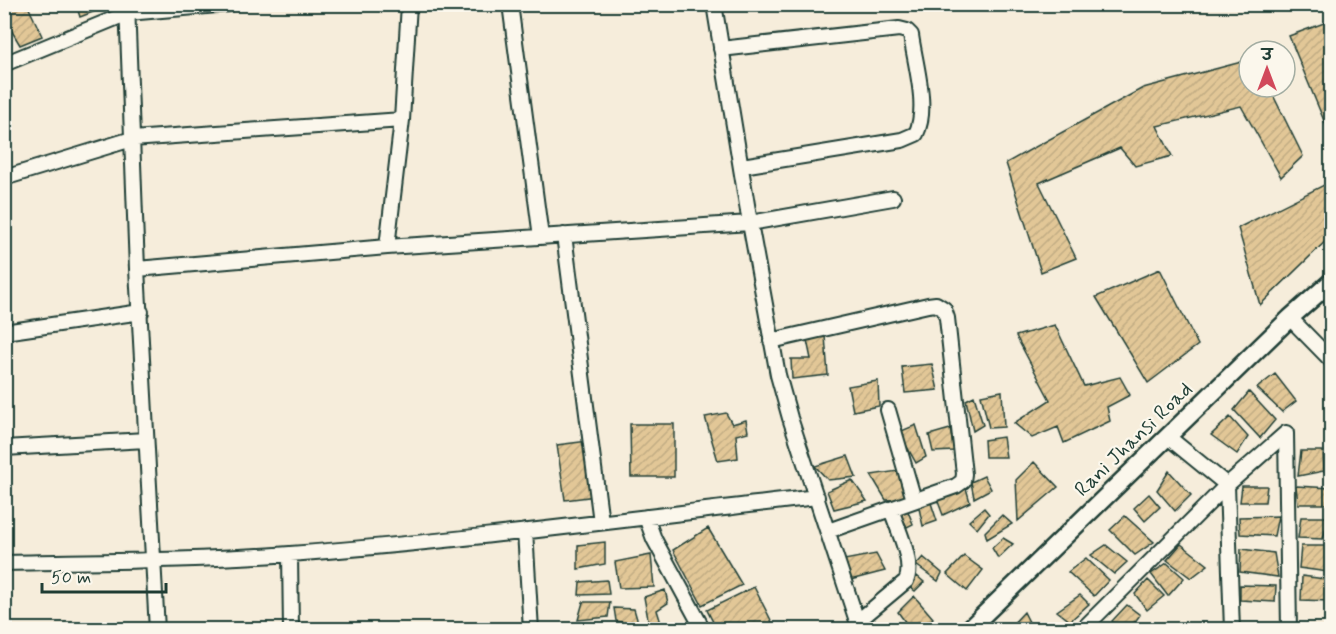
<svg xmlns="http://www.w3.org/2000/svg" width="1336" height="634" viewBox="0 0 1336 634" font-family="Mynerve,'Playpen Sans Deva',sans-serif">
<style>
.building{fill:url(#building-hatch);stroke:#1f3d34;stroke-width:1.5}
.lines{fill:none;stroke-linecap:round;stroke-linejoin:round}
.minor-casing{stroke:#1f3d34;stroke-width:18}
.tertiary-casing{stroke:#1f3d34;stroke-width:21}
.minor{stroke:#fbf7ec;stroke-width:14}
.tertiary{stroke:#fbf7ec;stroke-width:16}
.labels{text-anchor:middle;stroke-width:4.5;stroke-linejoin:round;paint-order:stroke}
.street-label{font-size:21px;fill:#1f3d34;stroke:#fbf7ec}
</style>
<defs>
<pattern id="building-hatch" width="6" height="6" patternUnits="userSpaceOnUse" patternTransform="scale(1.5)"><rect width="6" height="6" fill="#e2c797"/><path d="M-1 1l2-2M0 6l6-6M5 7l2-2" fill="none" stroke="#c1ac83"/></pattern>
</defs>
<rect width="100%" height="100%" fill="#f6eddb"/>
<filter id="ink" filterUnits="userSpaceOnUse"><feTurbulence type="fractalNoise" baseFrequency=".0167" numOctaves="2"/><feDisplacementMap in="SourceGraphic" scale="12" xChannelSelector="R" yChannelSelector="G"/><feConvolveMatrix kernelMatrix="1 2 1 2 8 2 1 2 1" color-interpolation-filters="sRGB"/></filter>
<g filter="url(#ink)">
<path class="building" d="M 20,4 L 27,4 L 42,36 L 20,45 L 4,18 L 4,13 Z
M 76,4 L 105,4 L 106,7 L 80,17 Z
M 1332,20 L 1332,140 L 1289,36 Z
M 1249,60 L 1249,87 L 1269,87 L 1303,156 L 1281,177 L 1241,106 L 1157,126 L 1172,156 L 1135,166 L 1120,148 L 1039,183 L 1076,258 L 1041,272 L 1006,163 L 1143,88 Z
M 1326,184 L 1332,215 L 1332,235 L 1260,305 L 1238,228 Z
M 1160,269 L 1198,345 L 1148,383 L 1096,297 Z
M 1055,325 L 1084,386 L 1120,377 L 1130,395 L 1107,407 L 1110,421 L 1064,443 L 1058,427 L 1032,438 L 1014,423 L 1050,400 L 1016,336 Z
M 825,336 L 828,375 L 792,379 L 791,359 L 811,359 L 807,340 Z
M 932,364 L 938,390 L 905,393 L 902,367 Z
M 1275,374 L 1296,401 L 1282,412 L 1257,388 Z
M 878,381 L 879,406 L 853,411 L 848,386 Z
M 1002,391 L 1004,427 L 989,428 L 981,395 Z
M 1249,392 L 1275,420 L 1260,438 L 1234,410 Z
M 974,396 L 983,425 L 973,431 L 966,400 Z
M 726,413 L 732,424 L 746,420 L 748,432 L 736,435 L 738,458 L 718,461 L 705,417 Z
M 1230,417 L 1248,437 L 1237,454 L 1211,435 Z
M 630,424 L 674,424 L 674,477 L 631,477 Z
M 916,425 L 926,457 L 916,463 L 899,432 Z
M 950,429 L 954,451 L 933,452 L 929,435 Z
M 1003,437 L 1006,457 L 985,457 L 984,440 Z
M 588,441 L 596,496 L 565,500 L 557,445 Z
M 1301,451 L 1323,451 L 1324,471 L 1298,476 Z
M 848,456 L 856,477 L 828,480 L 815,466 Z
M 1034,462 L 1058,487 L 1018,521 L 1016,480 Z
M 898,471 L 906,499 L 886,500 L 871,475 Z
M 1169,471 L 1191,495 L 1175,511 L 1157,490 Z
M 984,476 L 991,489 L 974,498 L 971,482 Z
M 852,480 L 867,501 L 834,509 L 827,491 Z
M 1242,486 L 1267,486 L 1265,502 L 1240,502 Z
M 1296,486 L 1331,488 L 1328,504 L 1298,504 Z
M 966,488 L 970,502 L 943,515 L 937,499 Z
M 1149,494 L 1160,507 L 1145,521 L 1134,508 Z
M 930,500 L 937,521 L 923,526 L 918,504 Z
M 984,508 L 989,514 L 977,529 L 969,521 Z
M 907,509 L 913,524 L 907,527 L 899,512 Z
M 1002,515 L 1012,524 L 987,539 L 985,532 Z
M 1125,516 L 1154,542 L 1135,555 L 1110,530 Z
M 1278,516 L 1274,536 L 1240,534 L 1239,517 Z
M 1301,517 L 1329,517 L 1323,539 L 1298,538 Z
M 708,528 L 742,585 L 702,605 L 673,550 Z
M 1003,538 L 1013,544 L 998,558 L 992,548 Z
M 605,542 L 605,564 L 578,569 L 578,545 Z
M 1181,544 L 1208,565 L 1191,578 L 1167,560 Z
M 1106,545 L 1127,562 L 1114,574 L 1091,555 Z
M 1301,546 L 1328,546 L 1328,572 L 1299,568 Z
M 1241,549 L 1274,553 L 1278,577 L 1240,572 Z
M 876,554 L 885,571 L 850,580 L 844,560 Z
M 651,555 L 654,587 L 619,588 L 615,562 Z
M 964,556 L 983,570 L 967,591 L 947,574 Z
M 923,557 L 942,573 L 938,581 L 916,565 Z
M 1086,558 L 1109,580 L 1094,596 L 1068,572 Z
M 1167,563 L 1184,578 L 1168,596 L 1151,574 Z
M 917,576 L 924,582 L 915,591 L 908,586 Z
M 1302,576 L 1332,580 L 1331,601 L 1301,600 Z
M 607,580 L 609,594 L 579,595 L 580,582 Z
M 1148,580 L 1164,596 L 1147,610 L 1135,594 Z
M 1240,585 L 1276,586 L 1275,602 L 1240,600 Z
M 754,587 L 776,630 L 717,630 L 707,610 Z
M 665,590 L 668,603 L 657,610 L 663,630 L 650,630 L 644,597 Z
M 1080,595 L 1089,604 L 1070,621 L 1057,611 Z
M 914,596 L 933,618 L 922,630 L 911,630 L 898,612 Z
M 583,602 L 610,602 L 608,617 L 578,620 Z
M 1127,605 L 1140,615 L 1129,630 L 1118,630 L 1112,621 Z
M 614,608 L 634,609 L 639,626 L 616,621 Z
M 1024,612 L 1033,630 L 1008,629 Z
M 877,622 L 883,630 L 868,630 L 864,626 Z"/>
<g class="lines">
<g class="minor-casing">
<path id="minor" d="M 127,4 L 137,269 L 157,630
M 510,4 L 541,237
M 714,4 L 750,223 L 778,375 L 790,418 L 860,630
M 721,49 L 899,29 L 907,31 L 911,35 C 915,64 929,108 916,134 L 902,140 L 742,166
M 4,64 L 128,13 L 229,4
M 4,178 L 132,139 L 402,120
M 564,235 L 601,522
M 387,247 L 402,120 L 409,4
M 137,269 L 387,247 L 750,223 L 893,198
M 1290,318 L 1332,361
M 4,332 L 141,312
M 771,341 L 928,305 L 936,304 L 944,309 L 947,318 L 964,474 L 963,481 L 956,486 L 828,531
M 888,410 L 914,500
M 1286,433 L 1289,630
M 1168,437 L 1227,485 L 1232,630
M 4,448 L 146,440
M 646,517 L 654,539 L 699,622
M 525,531 L 531,630
M 290,554 L 291,630
M 4,563 C 100,561 195,561 290,554 C 466,541 642,517 817,497
M 857,622 L 906,581 C 915,563 897,528 891,509
M 1082,630 L 1227,485 L 1286,433"/>
</g>
<g class="tertiary-casing">
<path id="tertiary" d="M 968,630 L 1290,318 L 1332,281"/>
</g>
<use href="#minor" class="minor"/>
<use href="#tertiary" class="tertiary"/>
</g>
</g>
<g class="labels">
<g class="street-label">
<text transform="translate(1133 439) rotate(-44)" y="7">Rani Jhansi Road</text>
</g>
</g>
<rect width="1336" height="634" fill="none" stroke="#fbf7ec" stroke-width="24"/>
<rect x="12" y="12" width="1312" height="610" fill="none" stroke="#1f3d34" stroke-width="2" filter="url(#ink)"/>
<g transform="translate(1267 69)"><circle r="28" fill="#fbf7ec" stroke="#a3ada2" stroke-width="1.5"/>
<path d="M0-4.5L10 22L0 15L-10 22Z" fill="#d1495b"/>
<text y="-9" font-size="16" font-weight="bold" text-anchor="middle" fill="#1f3d34">उ</text>
</g>
<path d="M42 583v9h124v-9" fill="none" stroke="#1f3d34" stroke-width="3"/>
<text x="51" y="583" font-size="18" fill="#1f3d34" stroke="#fbf7ec" stroke-width="4.5" paint-order="stroke">50 m</text>
</svg>
